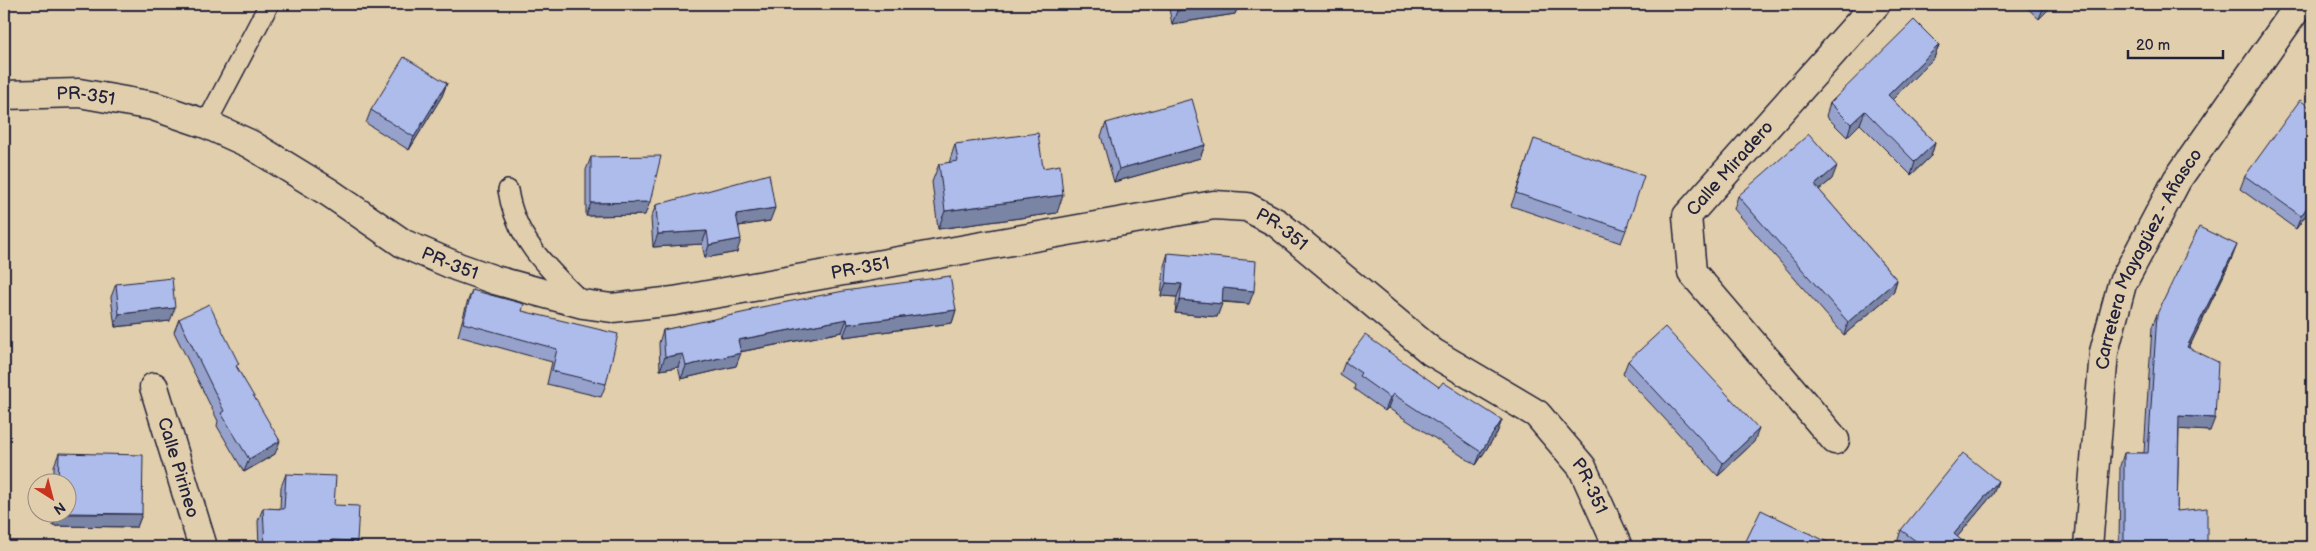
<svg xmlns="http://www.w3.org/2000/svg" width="2316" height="551" viewBox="0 0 2316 551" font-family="'Balsamiq Sans',sans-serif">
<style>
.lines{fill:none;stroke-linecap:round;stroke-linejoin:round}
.service-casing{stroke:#22223b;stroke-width:22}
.minor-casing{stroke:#22223b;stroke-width:31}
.tertiary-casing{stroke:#22223b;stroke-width:31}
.secondary-casing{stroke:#22223b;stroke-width:31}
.service{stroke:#e1ceac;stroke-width:19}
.minor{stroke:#e1ceac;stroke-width:28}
.tertiary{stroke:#e1ceac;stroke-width:28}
.secondary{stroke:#e1ceac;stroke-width:28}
.wall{fill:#96a2cb;stroke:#22223b}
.shaded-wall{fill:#7a84a5;stroke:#22223b}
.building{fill:#aebcec;stroke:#22223b}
.labels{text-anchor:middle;stroke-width:5;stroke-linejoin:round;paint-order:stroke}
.street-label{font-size:18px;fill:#22223b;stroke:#e1ceac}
</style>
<rect width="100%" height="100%" fill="#e1ceac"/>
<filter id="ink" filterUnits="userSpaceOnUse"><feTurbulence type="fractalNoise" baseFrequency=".02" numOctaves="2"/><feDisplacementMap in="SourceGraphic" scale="10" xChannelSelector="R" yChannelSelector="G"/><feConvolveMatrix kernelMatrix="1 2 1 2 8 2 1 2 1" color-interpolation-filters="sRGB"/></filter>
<g filter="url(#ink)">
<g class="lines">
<g class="service-casing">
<path id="service" d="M 206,124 L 268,6
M 508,190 C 515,238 548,269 581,301"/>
</g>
<g class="minor-casing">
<g id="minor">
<path id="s1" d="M 154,387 L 203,547"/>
<path id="s2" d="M 1835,440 L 1692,272 L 1687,216 L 1876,4"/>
</g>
</g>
<g class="tertiary-casing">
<g id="tertiary">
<path id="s3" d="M 4,95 L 79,93 L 153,106 L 206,124 L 250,144 L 330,193 L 404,244 L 458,267 L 495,280 L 583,304 L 612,308 L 674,301 L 1214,205 L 1247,207 L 1277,223 L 1432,352 L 1537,414 L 1582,467 L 1618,547"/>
</g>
</g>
<g class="secondary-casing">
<g id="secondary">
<path id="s4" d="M 2088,547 L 2104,352 L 2122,284 L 2177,180 L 2300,4"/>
</g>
</g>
<use href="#service" class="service"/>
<use href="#minor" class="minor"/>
<use href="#tertiary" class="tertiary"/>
<use href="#secondary" class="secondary"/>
</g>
<path class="wall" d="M 1168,4 L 1239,4 L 1235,14 L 1172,24 Z
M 2023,4 L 2054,4 L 2039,19 Z
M 1939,45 L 1934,58 L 1892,99 L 1935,143 L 1931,156 L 1911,175 L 1860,124 L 1847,137 L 1826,116 L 1830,103 Z
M 2312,47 L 2312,59 L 2309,57 Z
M 447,83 L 442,96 L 409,150 L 366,123 L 371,110 Z
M 1106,123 L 1205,145 L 1200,158 L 1114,182 L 1101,136 Z
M 955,144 L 1043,168 L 1057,213 L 938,229 L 932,182 L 939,164 L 949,163 Z
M 1530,152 L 1626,230 L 1621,243 L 1511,206 Z
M 591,157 L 645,215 L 586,216 L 586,170 Z
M 2245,176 L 2312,207 L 2296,229 L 2240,189 Z
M 1832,179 L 1819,190 L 1897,280 L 1893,293 L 1844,335 L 1734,209 L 1738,196 Z
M 656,205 L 770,221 L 739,226 L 737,252 L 705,258 L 702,244 L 653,247 L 651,218 Z
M 1168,253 L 1249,304 L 1222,302 L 1217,317 L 1175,313 L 1177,297 L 1161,296 L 1164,266 Z
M 2232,258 L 2189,348 L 2210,431 L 2179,429 L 2177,511 L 2207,542 L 2205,547 L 2119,547 L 2120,466 L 2124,453 L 2144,453 L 2152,327 L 2157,314 Z
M 116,284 L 170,321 L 115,327 L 111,297 Z
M 472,290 L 522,311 L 606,384 L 601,397 L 547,384 L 552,362 L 458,336 L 467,303 Z
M 751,309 L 956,310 L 952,323 L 843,337 L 842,332 L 740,352 L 736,366 L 681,379 L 678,367 L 660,370 L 659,343 L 663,330 L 750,312 Z
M 179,319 L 238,368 L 275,454 L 244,472 L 217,426 L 218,421 L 174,332 Z
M 1628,361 L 1754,442 L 1718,476 L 1623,374 Z
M 1345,362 L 1439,387 L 1502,420 L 1497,433 L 1476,465 L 1388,408 L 1385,411 L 1354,389 L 1355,385 L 1340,375 Z
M 59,453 L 142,514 L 137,527 L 53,526 L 53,514 L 68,514 L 68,484 L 54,484 L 54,466 Z
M 286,474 L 334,505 L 357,541 L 355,547 L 259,547 L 258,521 L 263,508 L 280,509 L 281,487 Z
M 1998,481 L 1993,494 L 1957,537 L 1966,544 L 1965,547 L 1903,547 L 1897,543 L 1901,530 Z"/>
<path class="shaded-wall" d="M 1221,4 L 1239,4 L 1235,14 L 1172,24 L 1177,11 Z
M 2046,4 L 2054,4 L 2039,19 L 2044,6 Z
M 1939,45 L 1934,58 L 1884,108 L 1888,95 Z
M 447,83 L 442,96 L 409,150 L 414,137 Z
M 1865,111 L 1860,124 L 1847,137 L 1851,124 Z
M 1935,143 L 1931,156 L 1911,175 L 1915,162 Z
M 1205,145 L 1200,158 L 1114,182 L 1119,169 Z
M 1837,166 L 1832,179 L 1810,198 L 1815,185 Z
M 1063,195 L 1057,213 L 938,229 L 945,211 Z
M 2312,200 L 2312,207 L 2296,229 L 2301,216 Z
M 650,202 L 645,215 L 586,216 L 591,203 Z
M 775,208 L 770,221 L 731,227 L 736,214 Z
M 707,231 L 702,244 L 653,247 L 658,234 Z
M 741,239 L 737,252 L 705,258 L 709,245 Z
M 2237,245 L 2232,258 L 2183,360 L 2187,347 Z
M 1897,280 L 1893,293 L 1844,335 L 1848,322 Z
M 1166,283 L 1182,284 L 1177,297 L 1161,296 Z
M 1223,288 L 1254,291 L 1249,304 L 1218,301 Z
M 1180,300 L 1222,304 L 1217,317 L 1175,313 Z
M 175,308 L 170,321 L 115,327 L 119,314 Z
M 956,310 L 952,323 L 843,337 L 848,324 Z
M 847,319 L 842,332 L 734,353 L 738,340 Z
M 741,353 L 736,366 L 681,379 L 686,366 Z
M 683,354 L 678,367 L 660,370 L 665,357 Z
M 1393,394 L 1388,408 L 1385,411 L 1390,398 Z
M 2179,416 L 2215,418 L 2210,431 L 2174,429 Z
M 1502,420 L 1497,433 L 1476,465 L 1481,452 Z
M 1759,429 L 1754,442 L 1718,476 L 1723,463 Z
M 280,441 L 275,454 L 244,472 L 249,459 Z
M 1998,481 L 1993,494 L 1949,547 L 1954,534 Z
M 58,514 L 142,514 L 137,527 L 53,526 Z
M 332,540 L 357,541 L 355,547 L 329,547 Z
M 2193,542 L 2207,542 L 2205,547 L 2191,547 Z
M 2124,543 L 2128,543 L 2127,547 L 2122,547 Z"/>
<path class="building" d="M 1176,4 L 1221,4 L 1177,11 Z
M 1914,20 L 1939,45 L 1888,95 L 1935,143 L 1915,162 L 1865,111 L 1851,124 L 1830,103 Z
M 404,57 L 447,83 L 414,137 L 371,110 Z
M 1192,99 L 1205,145 L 1119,169 L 1106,123 Z
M 2300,100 L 2312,109 L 2312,200 L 2301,216 L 2245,176 Z
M 1038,133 L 1043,168 L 1060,165 L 1063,195 L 945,211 L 939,164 L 958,161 L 955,144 Z
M 1809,134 L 1837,166 L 1815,185 L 1897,280 L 1848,322 L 1738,196 Z
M 1534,139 L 1644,176 L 1626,230 L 1516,193 Z
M 661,156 L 650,202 L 591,203 L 591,157 Z
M 769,174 L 775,208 L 736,214 L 741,239 L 709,245 L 707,231 L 658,234 L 656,205 Z
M 2199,227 L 2237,245 L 2187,347 L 2218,362 L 2215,418 L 2179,416 L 2177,511 L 2207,508 L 2207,542 L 2193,542 L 2193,547 L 2128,547 L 2128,543 L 2124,543 L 2124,453 L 2148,453 L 2157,314 Z
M 1168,253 L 1256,261 L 1254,291 L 1223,288 L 1222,304 L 1180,300 L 1182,284 L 1166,283 Z
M 950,276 L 956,310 L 848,324 L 847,319 L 738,340 L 741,353 L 686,366 L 683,354 L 665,357 L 663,330 L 751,311 L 751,309 L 844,291 Z
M 172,278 L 175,308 L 119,314 L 116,284 Z
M 472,290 L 524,304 L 522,311 L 618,334 L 606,384 L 552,371 L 557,349 L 463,323 Z
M 209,304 L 239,364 L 236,366 L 280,441 L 249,459 L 221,413 L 224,411 L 179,319 Z
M 1665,327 L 1759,429 L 1723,463 L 1628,361 Z
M 1365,335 L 1439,387 L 1443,382 L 1502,420 L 1481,452 L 1393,394 L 1390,398 L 1359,376 L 1361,373 L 1345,362 Z
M 59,453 L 143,455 L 142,514 L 68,513 L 68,484 L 58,484 Z
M 1963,453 L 1998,481 L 1954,534 L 1966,544 L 1963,547 L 1924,547 L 1901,530 Z
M 286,474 L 336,476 L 334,505 L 359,506 L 357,541 L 332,540 L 331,547 L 265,547 L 263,508 L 284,509 Z
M 1761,510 L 1838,547 L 1743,547 Z"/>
</g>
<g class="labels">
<g class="street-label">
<text dy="6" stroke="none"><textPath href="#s3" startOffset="82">PR-351</textPath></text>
<text dy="6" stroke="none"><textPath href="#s2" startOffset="341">Calle Miradero</textPath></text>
<text dy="6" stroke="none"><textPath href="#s3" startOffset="1342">PR-351</textPath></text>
<text dy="6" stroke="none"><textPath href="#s4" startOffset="299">Carretera Mayagüez - Añasco</textPath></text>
<text dy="6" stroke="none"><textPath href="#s3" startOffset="488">PR-351</textPath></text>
<text dy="6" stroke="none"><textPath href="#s3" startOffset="908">PR-351</textPath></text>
<text dy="6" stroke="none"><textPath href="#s1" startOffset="84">Calle Pirineo</textPath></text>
<text dy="6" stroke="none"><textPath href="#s3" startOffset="1748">PR-351</textPath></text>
</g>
</g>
<rect width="2316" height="551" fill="none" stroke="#e1ceac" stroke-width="20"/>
<rect x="10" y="10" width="2296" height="531" fill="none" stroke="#22223b" stroke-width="2" filter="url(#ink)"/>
<g transform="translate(52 498) rotate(144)"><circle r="24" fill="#e1ceac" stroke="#95897f"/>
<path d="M0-4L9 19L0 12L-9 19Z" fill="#c8321e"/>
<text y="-8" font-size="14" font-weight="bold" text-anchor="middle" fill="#22223b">N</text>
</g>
<path d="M2128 50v8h95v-8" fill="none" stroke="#22223b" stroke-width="2.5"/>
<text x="2136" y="50" font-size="15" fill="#22223b" stroke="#e1ceac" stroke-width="4" paint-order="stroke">20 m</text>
</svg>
